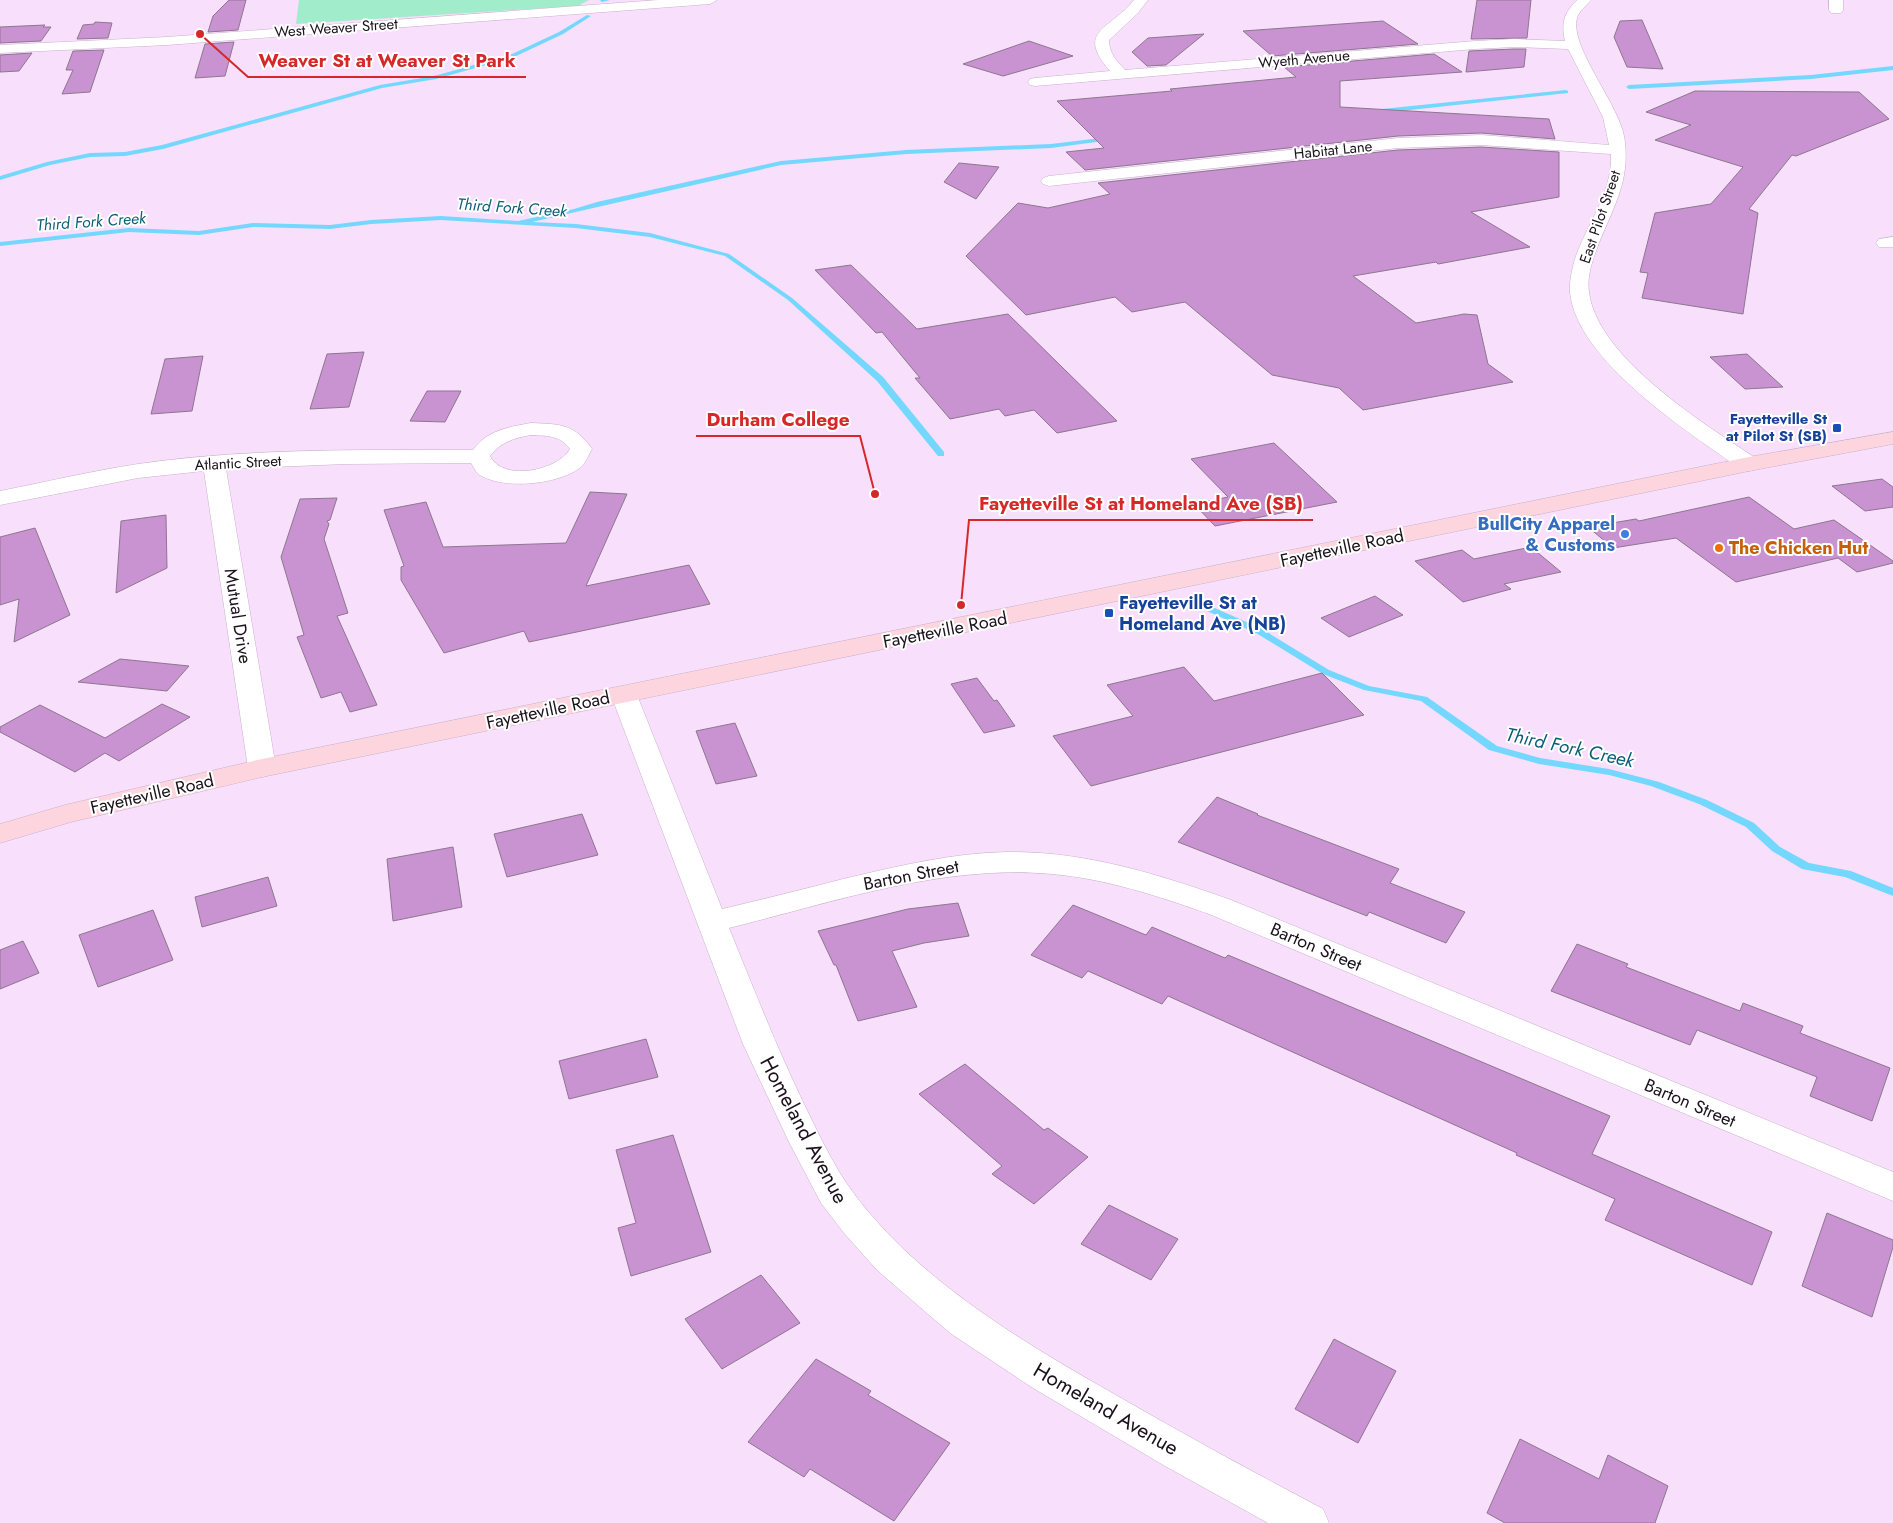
<svg xmlns="http://www.w3.org/2000/svg" width="1893" height="1523" viewBox="0 0 1893 1523" font-family="Jost,sans-serif">
<style>
.green{fill:#a1edcb}
.lines{fill:none;stroke-linecap:round;stroke-linejoin:round}
.stream{fill:#74d7fd;fill-rule:evenodd}
.building{fill:#c992d1;stroke:#8d778f}
.minor-casing{stroke:#c9b1cc;stroke-width:1}
.secondary-casing{stroke:#c9b1cc;stroke-width:1}
.minor{fill:#fff;fill-rule:evenodd}
.secondary{fill:#fdd5df;fill-rule:evenodd}
.transit-dot{fill:#1a4fb4;stroke:#fff;stroke-width:2}
.shop-dot{fill:#3f7fe0;stroke:#fff;stroke-width:2}
.food-dot{fill:#e8710a;stroke:#fff;stroke-width:2}
.labels{text-anchor:middle;stroke-width:4;stroke-linejoin:round;paint-order:stroke}
.far-street-label{font-size:15px;fill:#1b121c;stroke:#fff}
.far-transit-label{font-size:15px;font-weight:bold;fill:#164399;stroke:#fff;text-anchor:end}
.far-water-label{font-size:16px;font-style:italic;fill:#0c5e78;stroke:#fff}
.shop-label{font-size:18px;font-weight:bold;fill:#366cbe;stroke:#fff;text-anchor:end}
.street-label{font-size:18px;fill:#1b121c;stroke:#fff}
.food-label{font-size:18px;font-weight:bold;fill:#c56008;stroke:#fff;text-anchor:start}
.transit-label{font-size:18px;font-weight:bold;fill:#164399;stroke:#fff;text-anchor:start}
.water-label{font-size:19px;font-style:italic;fill:#0c5e78;stroke:#fff}
.near-street-label{font-size:21px;fill:#1b121c;stroke:#fff}
.leader{fill:none;stroke:#d62828;stroke-width:2}
.callout-dot{fill:#d62828;stroke:#fff;stroke-width:2}
.callout-label{font-size:19px;text-anchor:middle;font-weight:bold;fill:#d62828;stroke:#fff;stroke-width:4;stroke-linejoin:round;paint-order:stroke}
</style>
<rect width="100%" height="100%" fill="#f8dffb"/>
<path class="green" d="M 299,0 L 589,0 L 578,6 L 296,24 Z"/>
<g class="lines">
<path class="stream" d="M 600,0 L 610,0 L 602,2 Z
M 587,15 L 591,16 L 563,34 L 514,57 L 436,79 L 382,88 L 163,149 L 125,156 L 90,157 L 50,165 L 0,180 L 0,176 L 47,162 L 90,153 L 125,152 L 162,145 L 380,85 L 434,76 L 510,55 L 559,32 Z
M 1893,66 L 1893,70 L 1811,79 L 1629,89 L 1626,87 L 1629,85 L 1811,75 Z
M 1566,90 L 1568,91 L 1568,93 L 1382,113 L 1379,111 L 1382,109 Z
M 1109,137 L 1111,138 L 1111,140 L 1051,148 L 906,154 L 781,165 L 532,222 L 576,224 L 650,233 L 729,254 L 792,298 L 883,377 L 944,452 L 944,456 L 938,456 L 877,381 L 788,300 L 725,256 L 650,237 L 576,228 L 441,220 L 371,224 L 330,229 L 253,227 L 199,235 L 129,232 L 0,246 L 0,242 L 129,228 L 199,231 L 253,223 L 330,225 L 371,220 L 441,216 L 518,221 L 574,209 L 597,202 L 781,161 L 906,150 L 1051,144 Z
M 1190,597 L 1262,629 L 1329,670 L 1369,686 L 1427,697 L 1497,746 L 1540,758 L 1609,769 L 1659,782 L 1707,800 L 1754,823 L 1780,847 L 1809,863 L 1851,871 L 1893,888 L 1893,896 L 1845,877 L 1802,869 L 1772,851 L 1746,827 L 1699,804 L 1651,786 L 1609,775 L 1539,764 L 1489,750 L 1421,701 L 1364,690 L 1323,674 L 1256,633 L 1187,602 L 1186,600 Z"/>
</g>
<path class="building" d="M 229,0 L 246,0 L 238,30 L 208,32 L 213,16 Z
M 1477,0 L 1531,0 L 1527,38 L 1471,39 Z
M 1642,20 L 1663,69 L 1627,67 L 1614,37 L 1620,21 Z
M 1383,21 L 1418,44 L 1272,56 L 1243,31 Z
M 95,22 L 112,23 L 108,38 L 77,39 L 83,25 L 94,24 Z
M 45,25 L 43,27 L 51,27 L 41,41 L 0,43 L 0,27 Z
M 1204,34 L 1166,65 L 1147,66 L 1132,52 L 1148,38 Z
M 1029,41 L 1073,56 L 1003,76 L 963,64 Z
M 234,42 L 225,76 L 195,78 L 205,44 Z
M 1514,49 L 1526,49 L 1524,67 L 1466,72 L 1469,51 Z
M 104,50 L 90,92 L 62,94 L 73,70 L 66,70 L 73,51 Z
M 32,53 L 19,71 L 0,72 L 0,55 Z
M 1434,54 L 1462,72 L 1340,81 L 1340,107 L 1549,119 L 1555,139 L 1481,133 L 1398,136 L 1085,170 L 1066,152 L 1104,148 L 1057,101 L 1172,91 L 1170,89 L 1296,77 L 1284,67 Z
M 1695,91 L 1859,92 L 1889,119 L 1796,156 L 1792,155 L 1749,209 L 1758,213 L 1743,314 L 1642,298 L 1648,273 L 1640,272 L 1655,213 L 1711,204 L 1743,167 L 1655,140 L 1691,125 L 1646,112 Z
M 1481,147 L 1559,152 L 1559,197 L 1471,212 L 1530,247 L 1438,264 L 1436,262 L 1353,276 L 1416,323 L 1464,314 L 1477,315 L 1488,364 L 1513,382 L 1363,410 L 1339,388 L 1272,375 L 1185,302 L 1132,312 L 1115,297 L 1026,315 L 966,256 L 1018,203 L 1048,208 L 1110,194 L 1098,183 L 1398,150 Z
M 959,163 L 999,167 L 976,199 L 944,182 Z
M 851,265 L 917,329 L 1008,314 L 1117,421 L 1057,433 L 1034,410 L 1005,416 L 999,409 L 950,419 L 915,378 L 920,378 L 882,332 L 876,333 L 815,270 Z
M 364,352 L 349,407 L 310,409 L 327,354 Z
M 1747,354 L 1783,387 L 1745,389 L 1710,357 Z
M 203,356 L 192,411 L 151,414 L 165,359 Z
M 427,391 L 461,391 L 445,422 L 410,421 Z
M 1274,443 L 1337,502 L 1215,526 L 1194,504 L 1228,497 L 1191,459 Z
M 1882,479 L 1893,487 L 1893,507 L 1865,511 L 1832,486 Z
M 590,492 L 627,494 L 586,586 L 689,565 L 710,604 L 529,642 L 524,631 L 444,653 L 401,580 L 401,567 L 404,566 L 384,510 L 426,502 L 443,547 L 566,543 Z
M 1749,497 L 1794,529 L 1834,520 L 1893,561 L 1893,563 L 1857,572 L 1838,558 L 1736,582 L 1676,538 L 1613,548 L 1588,527 L 1636,519 L 1639,521 Z
M 337,498 L 330,520 L 327,521 L 329,524 L 324,539 L 348,613 L 337,616 L 377,705 L 350,712 L 341,692 L 321,698 L 297,637 L 304,635 L 281,557 L 300,499 Z
M 166,515 L 167,568 L 116,593 L 121,521 Z
M 35,528 L 70,615 L 14,642 L 19,599 L 0,605 L 0,537 Z
M 1531,547 L 1561,572 L 1504,584 L 1511,589 L 1463,602 L 1415,561 L 1462,550 L 1474,559 Z
M 1375,596 L 1403,615 L 1349,637 L 1321,618 Z
M 120,659 L 189,666 L 167,691 L 78,682 Z
M 1184,667 L 1214,701 L 1322,673 L 1364,715 L 1091,786 L 1053,736 L 1133,716 L 1107,685 Z
M 977,678 L 994,701 L 997,700 L 1015,726 L 984,733 L 951,684 Z
M 162,704 L 190,717 L 119,761 L 105,753 L 75,772 L 0,732 L 0,727 L 40,705 L 105,738 Z
M 735,723 L 757,776 L 716,784 L 696,731 Z
M 1217,797 L 1258,814 L 1257,815 L 1399,869 L 1390,883 L 1465,912 L 1446,943 L 1369,912 L 1367,916 L 1178,842 Z
M 582,814 L 598,855 L 507,877 L 494,834 Z
M 453,847 L 462,907 L 393,921 L 387,859 Z
M 268,877 L 277,906 L 202,927 L 195,897 Z
M 958,903 L 969,936 L 924,943 L 892,951 L 917,1007 L 858,1021 L 836,965 L 834,965 L 818,931 L 908,909 Z
M 1073,905 L 1146,935 L 1152,927 L 1225,958 L 1228,955 L 1610,1116 L 1592,1154 L 1772,1232 L 1752,1285 L 1605,1220 L 1615,1199 L 1516,1155 L 1517,1153 L 1168,996 L 1162,1004 L 1088,971 L 1082,978 L 1031,955 Z
M 153,910 L 173,960 L 98,987 L 79,935 Z
M 23,941 L 39,973 L 0,989 L 0,950 Z
M 1577,944 L 1628,964 L 1626,967 L 1740,1011 L 1743,1003 L 1803,1026 L 1800,1033 L 1890,1068 L 1872,1121 L 1810,1096 L 1817,1077 L 1697,1030 L 1690,1045 L 1551,991 Z
M 646,1039 L 658,1077 L 569,1099 L 559,1061 Z
M 965,1064 L 1044,1130 L 1048,1128 L 1088,1157 L 1034,1204 L 992,1174 L 1002,1166 L 919,1094 Z
M 673,1135 L 711,1252 L 631,1276 L 618,1228 L 636,1223 L 616,1150 Z
M 1109,1205 L 1178,1239 L 1151,1280 L 1081,1244 Z
M 1827,1213 L 1893,1240 L 1893,1247 L 1872,1317 L 1802,1286 Z
M 761,1275 L 800,1323 L 722,1369 L 685,1319 Z
M 1334,1339 L 1396,1371 L 1358,1443 L 1295,1409 Z
M 816,1359 L 871,1391 L 868,1395 L 950,1443 L 894,1521 L 810,1469 L 804,1477 L 748,1442 Z
M 1520,1439 L 1599,1479 L 1608,1455 L 1668,1486 L 1655,1523 L 1505,1523 L 1487,1513 Z"/>
<g class="lines">
<g class="minor-casing">
<path id="minor" d="M 658,0 L 717,0 L 710,4 L 167,45 L 0,53 L 0,45 L 167,37 Z
M 1134,0 L 1148,0 L 1137,14 L 1109,40 C 1109,53 1116,60 1125,70 L 1475,41 L 1514,39 L 1565,41 C 1561,23 1564,13 1577,0 L 1591,0 C 1586,6 1579,11 1577,18 C 1569,46 1618,103 1624,136 C 1632,182 1611,210 1596,251 C 1591,264 1587,279 1589,292 C 1597,358 1706,425 1757,459 L 1760,464 L 1757,469 L 1749,471 L 1741,469 C 1689,433 1576,360 1570,292 C 1569,282 1572,271 1574,262 C 1585,226 1613,193 1611,154 L 1481,145 L 1398,148 L 1049,186 L 1043,184 L 1041,181 L 1043,178 L 1049,176 L 1398,138 L 1481,135 L 1609,145 L 1603,117 L 1568,49 L 1514,47 L 1475,49 L 1035,86 L 1030,85 L 1028,82 L 1030,79 L 1035,78 L 1110,71 C 1074,30 1112,29 1134,0 Z
M 1829,0 L 1843,0 L 1843,10 L 1841,13 L 1831,13 L 1829,10 Z
M 1893,237 L 1893,247 L 1879,247 L 1876,243 L 1879,239 Z
M 531,423 C 560,424 575,424 592,449 C 589,454 586,462 582,466 C 561,485 500,491 477,473 C 475,470 473,466 471,463 L 345,464 L 226,469 L 276,768 L 272,774 L 262,777 L 252,774 L 248,768 L 204,471 L 138,478 L 0,505 L 0,491 C 46,482 92,471 138,464 C 248,448 362,450 473,450 C 487,430 509,427 531,423 ZM 531,435 C 547,436 560,435 570,449 C 557,471 503,482 490,456 C 501,442 514,438 531,435 Z
M 624,687 L 633,689 L 637,695 L 722,909 C 764,899 805,889 847,878 C 899,866 952,853 1007,852 C 1084,851 1158,874 1231,900 L 1893,1172 L 1893,1201 L 1209,914 C 1158,896 1107,879 1052,874 C 943,864 834,902 729,928 C 753,987 776,1046 804,1104 C 817,1130 830,1159 847,1184 C 910,1275 1019,1340 1114,1394 C 1183,1434 1253,1472 1323,1509 L 1329,1523 L 1268,1523 L 1165,1466 L 1033,1388 L 950,1333 L 877,1270 L 844,1233 L 821,1203 L 789,1142 L 743,1044 L 611,695 L 615,689 Z"/>
</g>
<g class="secondary-casing">
<path id="secondary" d="M 1893,432 L 1893,444 L 1749,471 L 262,777 L 71,822 L 0,843 L 0,824 L 65,805 L 262,759 L 1749,457 Z"/>
</g>
<use href="#minor" class="minor"/>
<use href="#secondary" class="secondary"/>
</g>
<g class="transit-dot">
<rect x="1832" y="423" width="10" height="10" rx="2.5"/>
<rect x="1104" y="608" width="10" height="10" rx="2.5"/>
</g>
<circle class="shop-dot" cx="1625" cy="534" r="5"/>
<circle class="food-dot" cx="1719" cy="548" r="5"/>
<g class="labels">
<g class="far-street-label">
<text transform="translate(336 28) rotate(-4)" y="5">West Weaver Street</text>
<text transform="translate(1304 59) rotate(-5)" y="5">Wyeth Avenue</text>
<text transform="translate(1333 150) rotate(-6)" y="5">Habitat Lane</text>
<text transform="translate(1600 217) rotate(-71)" y="5">East Pilot Street</text>
<text transform="translate(238 463) rotate(-3)" y="5">Atlantic Street</text>
</g>
<g class="far-transit-label">
<text x="1827" y="424">Fayetteville St<tspan x="1827" dy="17">at Pilot St (SB)</tspan></text>
</g>
<g class="far-water-label">
<text transform="translate(512 207) rotate(4)" y="6">Third Fork Creek</text>
<text transform="translate(91 221) rotate(-4)" y="6">Third Fork Creek</text>
</g>
<g class="shop-label">
<text x="1615" y="530">BullCity Apparel<tspan x="1615" dy="21">&amp; Customs</tspan></text>
</g>
<g class="street-label">
<text transform="translate(1342 548) rotate(-12)" y="6">Fayetteville Road</text>
<text transform="translate(238 616) rotate(81)" y="6">Mutual Drive</text>
<text transform="translate(945 630) rotate(-11)" y="6">Fayetteville Road</text>
<text transform="translate(548 710) rotate(-12)" y="6">Fayetteville Road</text>
<text transform="translate(152 794) rotate(-13)" y="6">Fayetteville Road</text>
<text transform="translate(911 875) rotate(-11)" y="6">Barton Street</text>
<text transform="translate(1316 947) rotate(23)" y="6">Barton Street</text>
<text transform="translate(1690 1103) rotate(23)" y="6">Barton Street</text>
</g>
<g class="food-label">
<text x="1729" y="554">The Chicken Hut</text>
</g>
<g class="transit-label">
<text x="1119" y="609">Fayetteville St at<tspan x="1119" dy="21">Homeland Ave (NB)</tspan></text>
</g>
<g class="water-label">
<text transform="translate(1570 747) rotate(12)" y="7">Third Fork Creek</text>
</g>
<g class="near-street-label">
<text transform="translate(804 1130) rotate(62)" y="7">Homeland Avenue</text>
<text transform="translate(1106 1409) rotate(30)" y="7">Homeland Avenue</text>
</g>
</g>
<path class="leader" d="M200 34L248 77H526M875 494L860 436H696M961 605L969 520H1313"/>
<g class="callout-dot">
<circle cx="200" cy="34" r="5"/>
<circle cx="875" cy="494" r="5"/>
<circle cx="961" cy="605" r="5"/>
</g>
<g class="callout-label">
<text x="387" y="67">Weaver St at Weaver St Park</text>
<text x="778" y="426">Durham College</text>
<text x="1141" y="510">Fayetteville St at Homeland Ave (SB)</text>
</g>
</svg>
